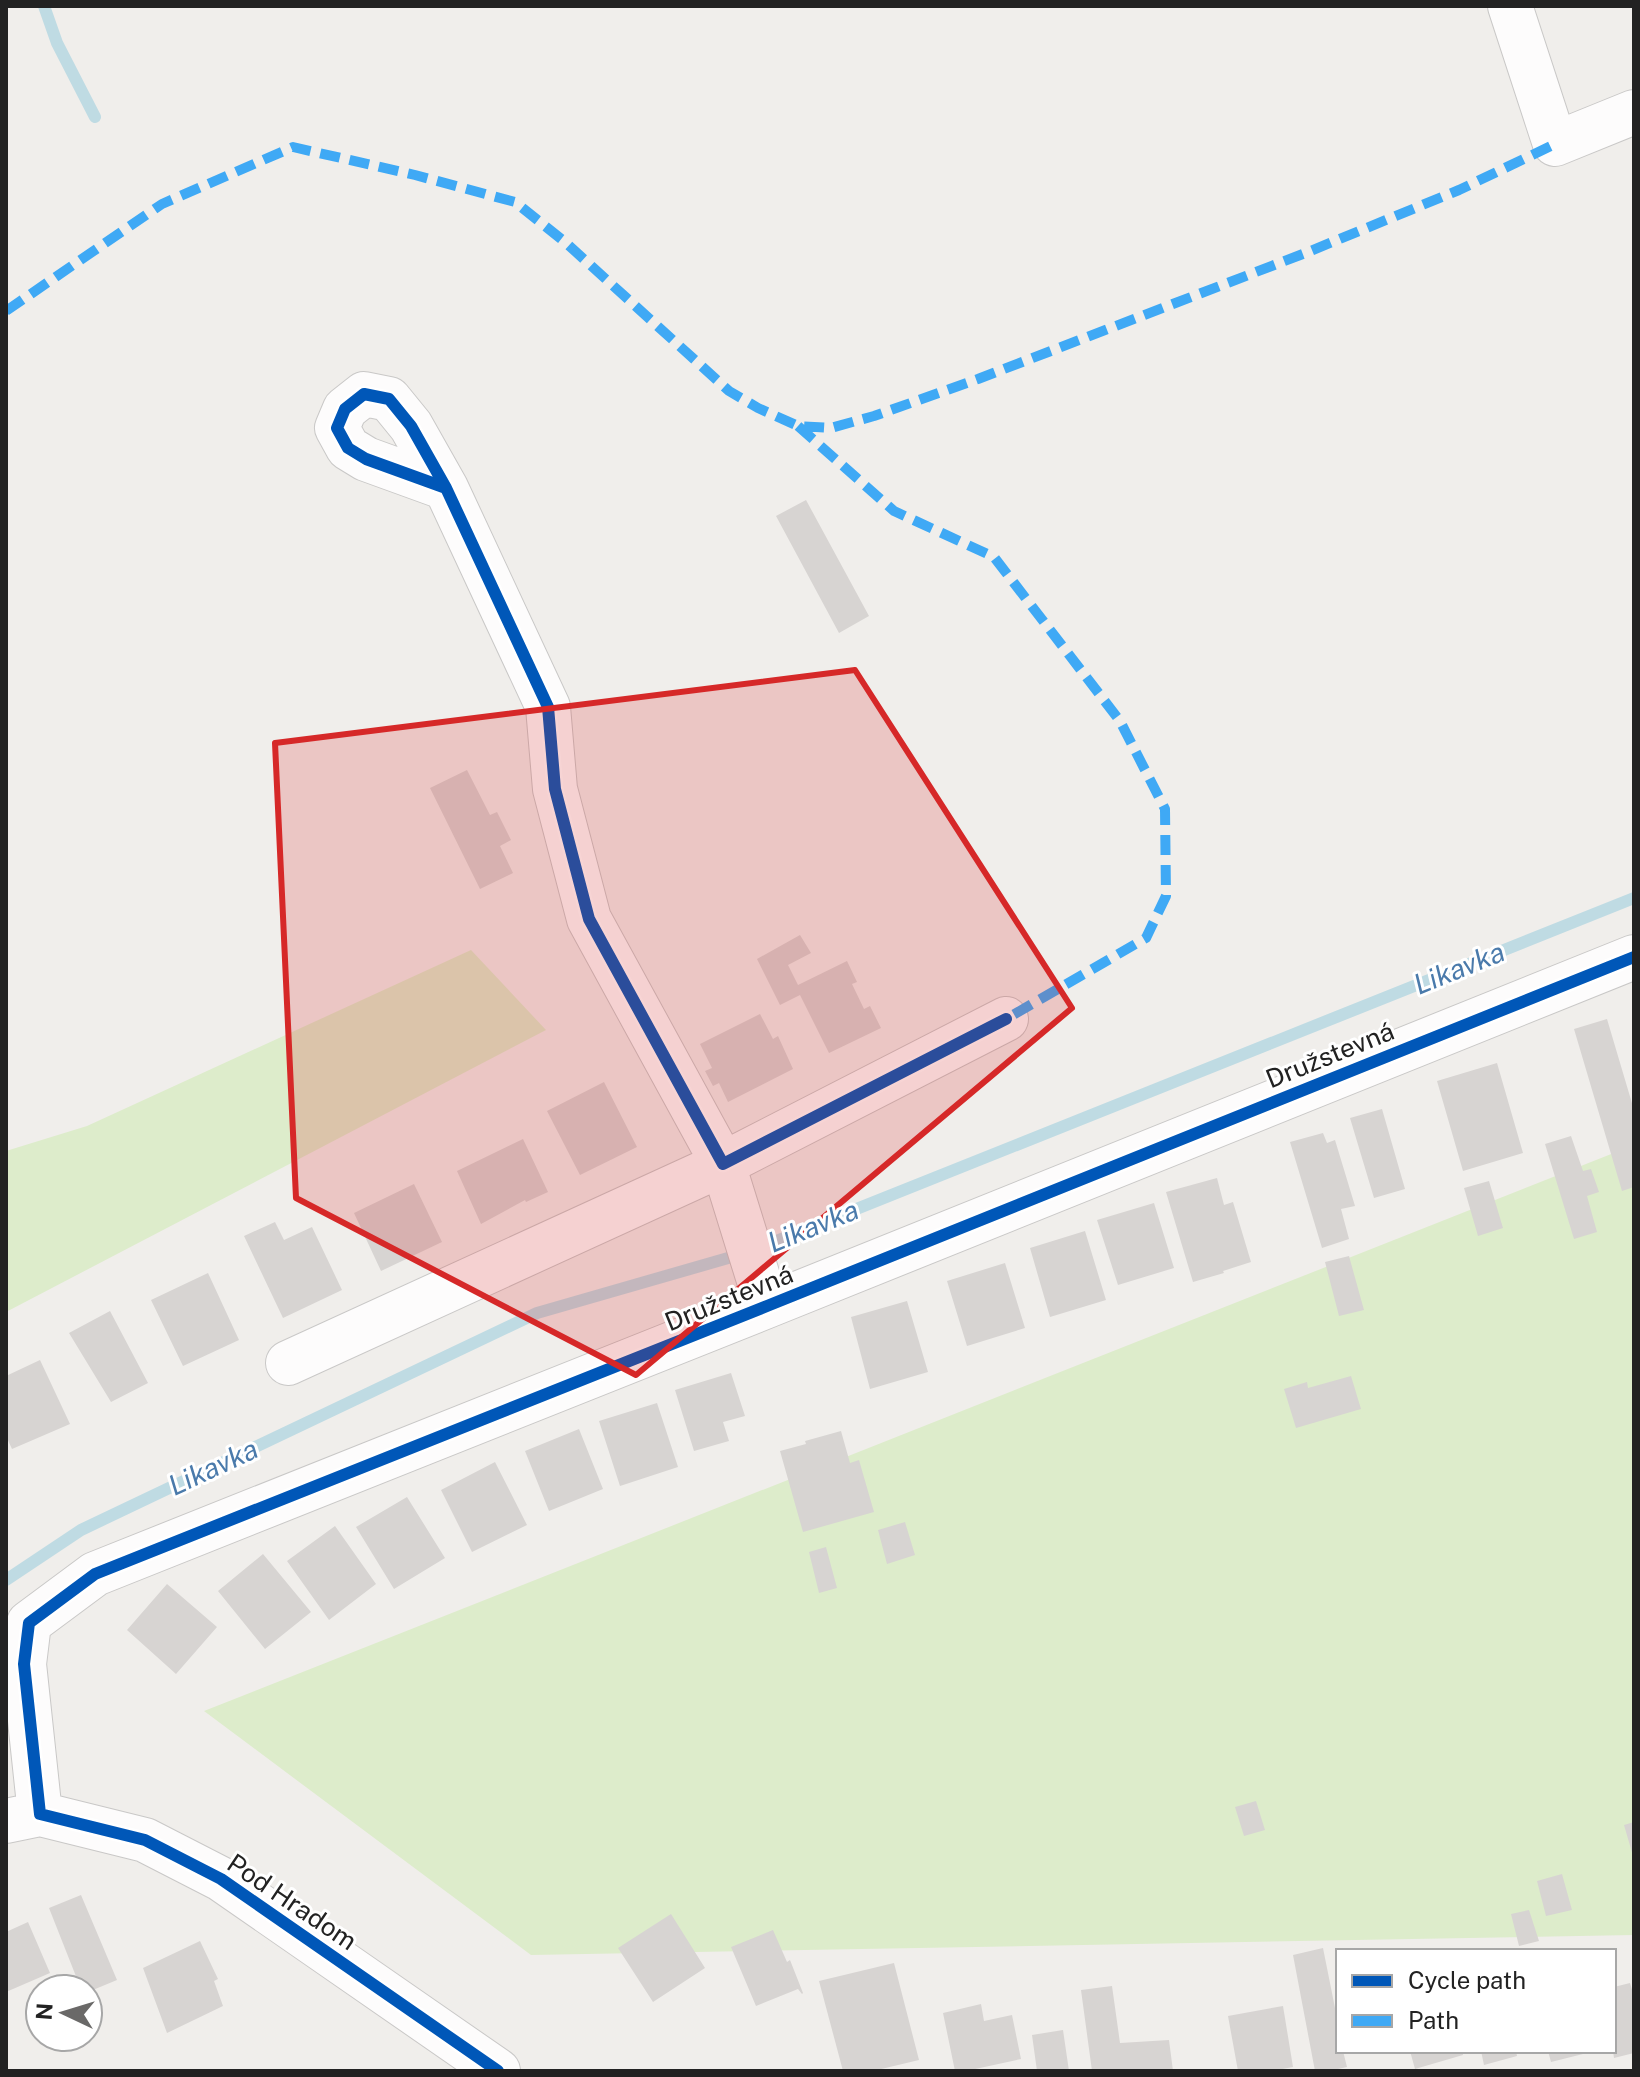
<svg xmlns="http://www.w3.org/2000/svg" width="1640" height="2077" viewBox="0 0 1640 2077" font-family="'Public Sans',sans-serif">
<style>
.grass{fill:#ddeccb}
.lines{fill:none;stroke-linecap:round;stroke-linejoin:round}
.stream{stroke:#bfdbe3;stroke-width:12}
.building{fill:#d7d4d2}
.minor-casing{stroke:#c9c8c7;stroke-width:46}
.minor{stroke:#fdfcfc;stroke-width:44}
.quiet{stroke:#3fa9f5;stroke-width:10;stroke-dasharray:20 10;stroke-linecap:butt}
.cycleway-casing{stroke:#fff;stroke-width:17}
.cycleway{stroke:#0057b8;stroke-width:12}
.marked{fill:#d62828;fill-opacity:0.2;stroke:#d62828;stroke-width:6;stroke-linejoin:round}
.labels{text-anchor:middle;stroke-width:6;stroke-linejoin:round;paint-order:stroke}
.street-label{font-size:26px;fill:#222;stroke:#fff}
.water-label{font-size:28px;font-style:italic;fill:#4a7aab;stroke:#fff}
</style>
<rect width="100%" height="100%" fill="#f0eeeb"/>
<path class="grass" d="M 471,950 L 546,1030 L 6,1312 L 6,1151 L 87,1126 Z
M 1634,1145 L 1634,1935 L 531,1955 L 204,1711 Z"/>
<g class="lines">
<path class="stream" d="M 44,6 L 57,43 L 95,117
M 6,1580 L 81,1530 L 537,1313 L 749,1252 L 1634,898"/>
</g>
<path class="building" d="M 806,500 L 869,616 L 839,633 L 776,516 Z
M 467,770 L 490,815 L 497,812 L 511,840 L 500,846 L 513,873 L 480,889 L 430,788 Z
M 800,935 L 811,953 L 788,965 L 798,985 L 847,961 L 857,982 L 852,984 L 864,1009 L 870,1006 L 881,1028 L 829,1053 L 800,995 L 780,1005 L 757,959 Z
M 760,1014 L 773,1039 L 778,1036 L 793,1069 L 728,1102 L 719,1083 L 713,1086 L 705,1071 L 712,1068 L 700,1044 Z
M 1607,1019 L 1634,1110 L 1634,1187 L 1622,1191 L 1574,1029 Z
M 1497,1063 L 1523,1153 L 1463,1171 L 1437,1081 Z
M 604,1082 L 637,1147 L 580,1175 L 547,1111 Z
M 1382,1109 L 1405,1189 L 1374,1198 L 1350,1118 Z
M 1323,1133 L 1327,1143 L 1335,1140 L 1355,1206 L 1341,1209 L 1349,1239 L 1322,1248 L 1290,1142 Z
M 1571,1136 L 1583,1171 L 1591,1169 L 1599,1192 L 1587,1196 L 1597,1232 L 1574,1239 L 1545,1144 Z
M 523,1139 L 548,1192 L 526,1202 L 525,1200 L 481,1224 L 457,1171 Z
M 1217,1178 L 1224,1205 L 1233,1202 L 1251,1262 L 1223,1271 L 1224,1273 L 1193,1282 L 1166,1192 Z
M 1489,1181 L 1503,1228 L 1478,1236 L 1464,1188 Z
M 414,1184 L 442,1242 L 381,1271 L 354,1213 Z
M 1154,1203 L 1174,1268 L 1118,1285 L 1097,1220 Z
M 275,1222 L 284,1240 L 312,1227 L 342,1290 L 283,1318 L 244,1236 Z
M 1085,1231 L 1106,1300 L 1050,1317 L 1030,1248 Z
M 1349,1256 L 1364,1310 L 1339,1316 L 1325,1262 Z
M 1005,1263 L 1025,1328 L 967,1346 L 947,1281 Z
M 208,1273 L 239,1340 L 183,1366 L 151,1300 Z
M 907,1301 L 928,1372 L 870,1389 L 851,1317 Z
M 110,1311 L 148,1383 L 111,1402 L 69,1333 Z
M 40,1360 L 70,1424 L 12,1449 L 6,1436 L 6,1376 Z
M 731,1373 L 745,1416 L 723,1422 L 729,1441 L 694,1451 L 675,1390 Z
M 1351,1376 L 1361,1409 L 1296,1428 L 1284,1389 L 1307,1382 L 1308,1388 Z
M 657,1403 L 678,1467 L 620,1486 L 599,1421 Z
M 579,1429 L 603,1489 L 549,1511 L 525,1451 Z
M 841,1431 L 850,1463 L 859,1460 L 874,1512 L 803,1532 L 780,1451 L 806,1444 L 805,1441 Z
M 495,1462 L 527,1525 L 472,1552 L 441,1490 Z
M 407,1497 L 445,1558 L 394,1589 L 356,1527 Z
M 905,1522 L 915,1555 L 887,1564 L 878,1530 Z
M 335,1526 L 376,1584 L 329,1620 L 287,1561 Z
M 826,1547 L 837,1588 L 819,1593 L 809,1552 Z
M 263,1554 L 311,1612 L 265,1649 L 218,1591 Z
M 167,1584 L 217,1627 L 176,1674 L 127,1630 Z
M 1256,1801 L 1265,1830 L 1244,1836 L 1235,1807 Z
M 1634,1822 L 1634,1856 L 1633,1856 L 1624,1825 Z
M 1562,1874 L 1572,1910 L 1546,1916 L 1537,1881 Z
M 81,1895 L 117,1980 L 88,1992 L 88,1989 L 81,1989 L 49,1908 Z
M 1529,1910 L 1539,1941 L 1519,1946 L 1511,1914 Z
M 671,1914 L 705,1968 L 653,2002 L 618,1948 Z
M 28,1922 L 50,1973 L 6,1992 L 6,1932 Z
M 773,1930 L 787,1962 L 790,1960 L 803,1993 L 802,1994 L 798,1989 L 756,2006 L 731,1947 Z
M 200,1941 L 218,1979 L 214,1981 L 223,2006 L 167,2033 L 143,1968 Z
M 1323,1948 L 1338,2023 L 1338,2051 L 1343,2051 L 1347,2067 L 1329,2071 L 1315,2071 L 1293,1955 Z
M 894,1963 L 919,2060 L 873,2071 L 843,2071 L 819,1981 Z
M 1630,1983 L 1634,1996 L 1634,2053 L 1614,2058 L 1613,2051 L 1614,1987 Z
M 1112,1986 L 1120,2043 L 1169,2040 L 1173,2071 L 1092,2071 L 1081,1990 Z
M 981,2004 L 984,2021 L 1012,2015 L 1021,2059 L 966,2071 L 955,2071 L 943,2013 Z
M 1283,2006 L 1293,2067 L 1272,2071 L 1238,2071 L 1228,2016 Z
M 1063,2030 L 1069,2071 L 1037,2071 L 1032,2035 Z
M 1410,2051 L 1462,2051 L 1463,2055 L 1415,2069 Z
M 1481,2051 L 1516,2051 L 1517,2056 L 1484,2065 Z
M 1548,2051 L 1582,2051 L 1583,2054 L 1551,2062 Z"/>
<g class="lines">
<g class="minor-casing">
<path id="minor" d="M 1510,6 L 1555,144 L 1634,112
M 446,488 L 366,459 L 348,448 L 337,428 L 345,409 L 364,394 L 389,399 L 411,426 L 446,488 L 548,707 L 555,789 L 589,919 L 723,1164 L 1006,1019
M 288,1363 L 723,1164 L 767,1306
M 40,1814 L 24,1664 L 29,1623 L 95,1574 L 767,1306 L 1634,957
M 6,1821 L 40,1814 L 145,1840 L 221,1879 L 498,2071"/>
</g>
<use href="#minor" class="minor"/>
<path class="quiet" d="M 6,311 L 162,204 L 293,147 L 415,175 L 515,202 L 565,242 L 729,391 L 758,408 L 798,426 L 831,428 L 874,416 L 978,379 L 1308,252 L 1459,190 L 1555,144
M 798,426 L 894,511 L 994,557 L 1120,721 L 1165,809 L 1166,896 L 1146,938 L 1006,1019"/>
<g class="cycleway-casing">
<path id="cycleway" d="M 446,488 L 366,459 L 348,448 L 337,428 L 345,409 L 364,394 L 389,399 L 411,426 L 446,488 L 548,707 L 555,789 L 589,919 L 723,1164 L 1006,1019
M 498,2071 L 221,1879 L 145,1840 L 40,1814 L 24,1664 L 29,1623 L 95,1574 L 767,1306 L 1634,957"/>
</g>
<use href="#cycleway" class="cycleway"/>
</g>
<path class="marked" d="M 855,670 L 1072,1008 L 636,1375 L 296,1198 L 275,743 Z"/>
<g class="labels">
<g class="street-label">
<text transform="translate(1330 1055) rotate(-22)" y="9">Družstevná</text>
<text transform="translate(729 1298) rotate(-22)" y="9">Družstevná</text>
<text transform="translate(292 1902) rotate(34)" y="9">Pod Hradom</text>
</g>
<g class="water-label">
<text transform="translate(1459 968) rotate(-22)" y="10">Likavka</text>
<text transform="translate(813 1226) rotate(-22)" y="10">Likavka</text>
<text transform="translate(213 1467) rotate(-25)" y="10">Likavka</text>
</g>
</g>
<rect width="1640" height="2077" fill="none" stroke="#222222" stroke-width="16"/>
<rect x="1336" y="1949" width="280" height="104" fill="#ffffff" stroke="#a7a7a7" stroke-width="2"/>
<rect x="1352" y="1975" width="40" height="12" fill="#0057b8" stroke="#a7a7a7" stroke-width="2"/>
<text x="1408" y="1989" font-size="24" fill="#222222">Cycle path</text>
<rect x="1352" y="2015" width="40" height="12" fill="#3fa9f5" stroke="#a7a7a7" stroke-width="2"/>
<text x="1408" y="2029" font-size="24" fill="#222222">Path</text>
<g transform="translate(64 2013) rotate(274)"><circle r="38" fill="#ffffff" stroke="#a7a7a7" stroke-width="2"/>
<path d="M0-6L14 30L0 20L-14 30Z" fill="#6a6968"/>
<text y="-12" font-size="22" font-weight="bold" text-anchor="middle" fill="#222222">N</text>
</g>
</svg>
